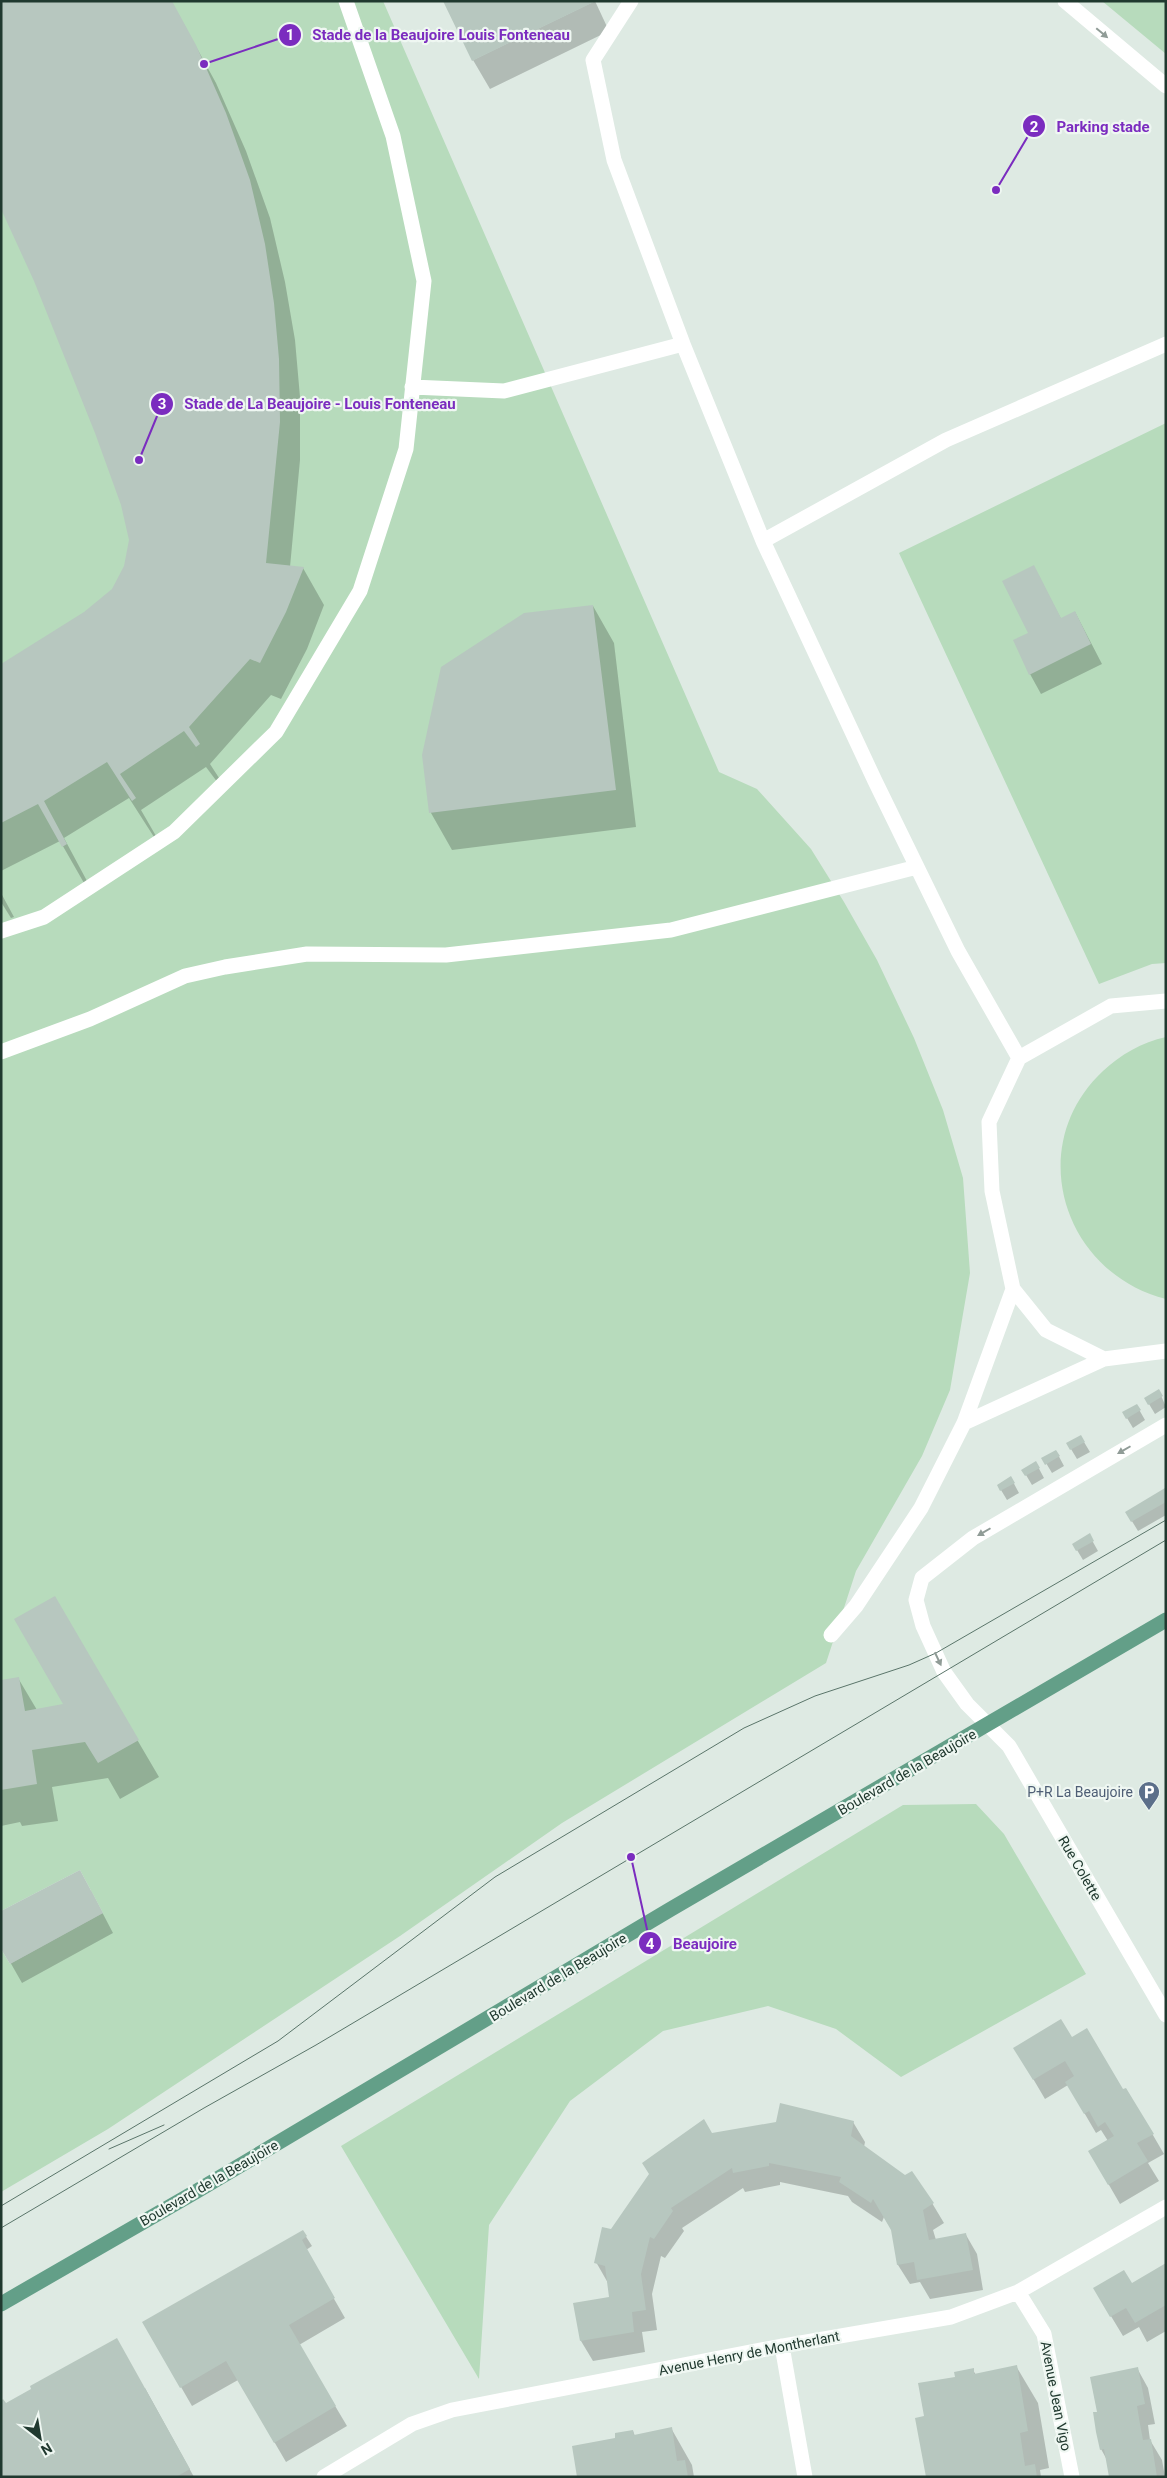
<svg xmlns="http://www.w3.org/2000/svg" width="1167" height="2478" viewBox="0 0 1167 2478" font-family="Roboto,sans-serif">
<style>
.green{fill:#b7dbbc}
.shadow{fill:#0003}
.building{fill:#b7c7bf}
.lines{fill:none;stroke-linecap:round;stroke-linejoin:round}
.minor{stroke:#fff;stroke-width:15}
.major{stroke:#639f88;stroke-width:15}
.tram{stroke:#5a756a;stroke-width:1}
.oneway{fill:#909c97}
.labels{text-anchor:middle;stroke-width:4.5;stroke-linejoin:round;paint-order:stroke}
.street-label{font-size:14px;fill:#20392f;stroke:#eff7f2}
.service-label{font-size:14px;fill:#4e5e75;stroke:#eff7f2;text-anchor:end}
.leader{fill:none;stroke:#7b2cbf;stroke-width:2}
.callout-dot{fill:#7b2cbf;stroke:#eff7f2;stroke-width:2}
.mark-label{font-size:15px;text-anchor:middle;font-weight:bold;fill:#fff}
.callout-label{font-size:15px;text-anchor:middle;font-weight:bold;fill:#7b2cbf;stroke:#eff7f2;stroke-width:4.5;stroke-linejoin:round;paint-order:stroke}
</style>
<rect width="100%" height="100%" fill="#deeae3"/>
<path class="green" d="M 1,1 L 383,1 L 719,772 L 757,789 L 811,849 L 844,902 L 877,960 L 914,1038 L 943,1110 L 963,1178 L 970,1273 L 950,1390 L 922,1456 L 856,1571 L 826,1663 L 562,1823 L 400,1936 L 108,2129 L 1,2192 L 1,1949 L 10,1964 L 103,1913 L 80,1870 L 1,1911 Z
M 1102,1 L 1166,1 L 1166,54 Z
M 1166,423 L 1166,963 L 1152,964 L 1099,984 L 899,553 Z
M 1166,1037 L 1166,1299 C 1063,1273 1023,1146 1103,1071 C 1120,1055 1142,1042 1166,1037 Z
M 976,1804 L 1004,1834 L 1086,1974 L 901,2077 L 836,2029 L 768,2006 L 663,2031 L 570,2101 L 489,2225 L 479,2379 L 341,2146 L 903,1805 Z"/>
<path class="shadow" d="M 171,1 L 216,83 L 246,151 L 270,218 L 285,282 L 295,340 L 300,397 L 300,460 L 290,567 L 303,568 L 324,605 L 307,649 L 281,699 L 271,695 L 210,764 L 221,781 L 218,783 L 206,767 L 141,810 L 156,836 L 154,837 L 129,798 L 64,838 L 87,881 L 84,883 L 60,841 L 1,871 L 1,665 L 85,613 L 113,590 L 125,567 L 130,540 Z
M 595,1 L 609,31 L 490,89 L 473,60 Z
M 1034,567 L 1061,619 L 1075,612 L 1102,664 L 1041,694 L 1030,674 L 1030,633 Z
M 593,606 L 614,643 L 636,827 L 452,850 L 431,813 L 423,755 Z
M 1,893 L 14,917 L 11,918 L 1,902 Z
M 1159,1391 L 1166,1407 L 1155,1414 L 1146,1399 Z
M 1137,1406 L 1145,1420 L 1133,1428 L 1124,1413 Z
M 1081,1437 L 1090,1452 L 1077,1459 L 1068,1444 Z
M 1056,1451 L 1064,1466 L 1052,1473 L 1043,1458 Z
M 1036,1463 L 1044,1478 L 1032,1485 L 1023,1470 Z
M 1011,1478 L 1019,1493 L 1007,1500 L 998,1485 Z
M 1165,1490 L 1166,1515 L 1138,1531 L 1127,1513 Z
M 1089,1535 L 1098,1551 L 1083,1560 L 1074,1545 Z
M 54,1598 L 159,1777 L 120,1799 L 108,1778 L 52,1787 L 58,1821 L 22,1826 L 20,1822 L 1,1826 L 1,1681 L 18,1678 L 37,1710 L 65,1705 Z
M 91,1891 L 113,1933 L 22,1983 L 1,1946 Z
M 1071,2038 L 1122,2091 L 1126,2089 L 1164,2154 L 1148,2163 L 1159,2181 L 1120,2204 L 1090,2152 L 1108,2141 L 1101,2130 L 1096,2133 L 1068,2085 L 1045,2099 L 1015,2048 Z
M 853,2122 L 865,2142 L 864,2147 L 932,2203 L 944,2223 L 933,2230 L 936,2240 L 966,2235 L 977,2254 L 983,2290 L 930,2299 L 920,2282 L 910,2284 L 898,2265 L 892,2230 L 884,2217 L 882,2222 L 852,2202 L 848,2196 L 780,2182 L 780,2185 L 745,2192 L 743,2188 L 682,2228 L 684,2231 L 665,2258 L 661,2256 L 652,2294 L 657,2330 L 642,2332 L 645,2352 L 593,2361 L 581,2341 L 575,2304 L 610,2298 L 608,2283 L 596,2262 L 611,2231 L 712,2134 Z
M 303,2232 L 312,2246 L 306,2250 L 345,2318 L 299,2345 L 347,2426 L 286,2462 L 238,2380 L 192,2406 L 144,2323 Z
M 1166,2265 L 1166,2331 L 1147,2342 L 1139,2327 L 1123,2336 L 1094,2288 L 1131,2285 Z
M 1016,2366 L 1038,2403 L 1049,2468 L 1040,2470 L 1041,2477 L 927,2477 L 926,2417 L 956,2378 L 973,2370 L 976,2375 Z
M 1137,2368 L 1148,2388 L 1155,2424 L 1148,2425 L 1150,2440 L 1162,2460 L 1165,2477 L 1110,2477 L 1107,2460 L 1101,2449 L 1099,2413 Z
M 145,2388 L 194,2477 L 1,2477 L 5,2405 Z
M 671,2428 L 692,2465 L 694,2477 L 579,2477 L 617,2439 L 633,2431 L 635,2436 Z"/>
<path class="building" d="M 1,1 L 172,1 L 196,45 L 226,113 L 250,180 L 265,244 L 274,303 L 279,359 L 280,422 L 266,563 L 304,567 L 286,612 L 260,663 L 250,659 L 189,727 L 200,744 L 196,747 L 184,731 L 120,774 L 136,798 L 132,801 L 107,762 L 44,801 L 67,844 L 62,847 L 38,804 L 1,823 L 1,664 L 84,612 L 112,589 L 124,566 L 129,540 L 121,505 L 95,433 L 34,281 L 1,209 Z
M 443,1 L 596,1 L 472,61 Z
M 1034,565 L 1061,618 L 1075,611 L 1091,644 L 1029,675 L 1013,640 L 1028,633 L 1002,581 Z
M 593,605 L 616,790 L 429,813 L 422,755 L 441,667 L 524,613 Z
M 1159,1389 L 1163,1396 L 1148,1405 L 1144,1398 Z
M 1137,1404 L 1141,1410 L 1126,1419 L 1122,1412 Z
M 1081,1435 L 1085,1442 L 1070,1450 L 1066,1443 Z
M 1056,1450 L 1060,1456 L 1045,1465 L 1041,1458 Z
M 1036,1461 L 1040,1468 L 1025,1476 L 1021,1470 Z
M 1011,1476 L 1015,1483 L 1000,1491 L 997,1485 Z
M 1165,1488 L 1166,1502 L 1131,1522 L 1125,1512 Z
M 1090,1533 L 1094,1541 L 1076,1551 L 1072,1544 Z
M 55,1596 L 139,1740 L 98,1763 L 85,1742 L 32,1750 L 37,1784 L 1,1790 L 1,1680 L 19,1677 L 25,1711 L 63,1704 L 14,1619 Z
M 80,1870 L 103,1913 L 10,1964 L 1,1949 L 1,1911 Z
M 1061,2019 L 1072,2037 L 1087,2028 L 1123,2089 L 1126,2088 L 1154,2134 L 1137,2143 L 1148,2161 L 1108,2185 L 1088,2151 L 1114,2136 L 1105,2122 L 1098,2127 L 1089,2111 L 1084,2114 L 1065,2082 L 1074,2076 L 1065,2061 L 1033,2080 L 1013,2048 Z
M 780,2103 L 854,2121 L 851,2136 L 905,2175 L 912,2171 L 934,2203 L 923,2210 L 929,2240 L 966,2233 L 973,2270 L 917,2280 L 914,2262 L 897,2265 L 891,2230 L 873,2199 L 871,2203 L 839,2182 L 841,2177 L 769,2163 L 769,2166 L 733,2173 L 732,2168 L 671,2208 L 673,2211 L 654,2239 L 650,2237 L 641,2274 L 646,2310 L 632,2312 L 634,2332 L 580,2341 L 573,2303 L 609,2297 L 605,2266 L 594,2263 L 602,2227 L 611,2229 L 649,2174 L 642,2163 L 704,2119 L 712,2133 L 776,2122 Z
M 303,2230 L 307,2236 L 302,2240 L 335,2298 L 289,2325 L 336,2406 L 274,2443 L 226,2361 L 180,2388 L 142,2322 Z
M 1166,2263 L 1166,2305 L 1135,2323 L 1126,2308 L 1110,2317 L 1093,2288 L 1124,2270 L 1132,2283 Z
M 117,2338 L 190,2469 L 176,2477 L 1,2477 L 1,2401 L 3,2399 L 6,2403 L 31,2389 L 30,2386 Z
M 1017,2365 L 1028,2431 L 1020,2433 L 1025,2466 L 1035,2464 L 1037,2477 L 926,2477 L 915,2418 L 924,2416 L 918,2383 L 955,2377 L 954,2372 L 974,2368 L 974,2374 Z
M 1138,2367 L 1145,2404 L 1137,2406 L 1140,2424 L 1143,2440 L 1151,2439 L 1157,2477 L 1109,2477 L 1104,2449 L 1100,2450 L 1096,2432 L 1093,2412 L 1097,2412 L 1090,2377 Z
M 672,2427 L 677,2461 L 685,2460 L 688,2477 L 577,2477 L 572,2446 L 615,2438 L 615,2433 L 633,2430 L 634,2435 Z"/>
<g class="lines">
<path class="minor" d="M 631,1 L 593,60 L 614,160 L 683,344 L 763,541 L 875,781 L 958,951 L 1019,1058 L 989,1122 L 992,1191 L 1013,1289 L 964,1423 L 921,1508 L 856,1606 L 831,1635
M 1065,1 L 1166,86
M 412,387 L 504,391 L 683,344
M 763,541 L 946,440 L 1166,344
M 1,931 L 44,917 L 174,832 L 276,732 L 360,591 L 406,449 L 424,281 L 393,136 L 346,1
M 1,1052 L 90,1019 L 185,976 L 225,967 L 307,954 L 446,955 L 671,930 L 917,867
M 1019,1058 L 1111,1006 L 1166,1001
M 1013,1289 L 1046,1330 L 1104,1359 L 1166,1351
M 964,1423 L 1104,1359
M 1166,1425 L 973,1538 L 922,1578 L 916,1600 L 923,1626 L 944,1672 L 967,1704 L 1009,1746 L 1166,2015
M 1018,2292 L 1044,2334 L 1072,2477
M 782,2346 L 805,2477
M 324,2477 L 412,2424 L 452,2410 L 782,2346 L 951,2317 L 1018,2292 L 1166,2207"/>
<path class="major" d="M 1,2304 L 197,2191 L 671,1909 L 1166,1620"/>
<path class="tram" d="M 109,2149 L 164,2125
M 1,2206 L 278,2041 L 495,1877 L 744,1728 L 815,1696 L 909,1665 L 936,1653 L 1166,1520
M 1,2228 L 204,2108 L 316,2045 L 1166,1540"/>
</g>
<defs><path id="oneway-solid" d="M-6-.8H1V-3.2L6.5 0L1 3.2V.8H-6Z" transform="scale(1.25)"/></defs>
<g class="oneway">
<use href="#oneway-solid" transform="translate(1102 33) rotate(40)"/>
<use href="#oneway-solid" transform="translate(1124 1450) rotate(150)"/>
<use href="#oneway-solid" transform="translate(984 1532) rotate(150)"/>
<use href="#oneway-solid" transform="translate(938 1659) rotate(65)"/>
</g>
<defs>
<g id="parking-pin" transform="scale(1.125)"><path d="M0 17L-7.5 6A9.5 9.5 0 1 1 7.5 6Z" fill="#5c6f8a" stroke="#eff7f2"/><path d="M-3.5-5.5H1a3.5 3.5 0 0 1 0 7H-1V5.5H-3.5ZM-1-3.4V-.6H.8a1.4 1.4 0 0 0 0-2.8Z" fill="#fff"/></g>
</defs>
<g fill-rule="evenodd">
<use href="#parking-pin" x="1149" y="1792"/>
</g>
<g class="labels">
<g class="street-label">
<text transform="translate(907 1772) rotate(-30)" y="5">Boulevard de la Beaujoire</text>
<text transform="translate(1080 1868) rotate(60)" y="5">Rue Colette</text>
<text transform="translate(558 1977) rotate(-31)" y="5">Boulevard de la Beaujoire</text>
<text transform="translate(209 2183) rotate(-30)" y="5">Boulevard de la Beaujoire</text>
<text transform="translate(749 2353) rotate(-11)" y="5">Avenue Henry de Montherlant</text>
<text transform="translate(1056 2396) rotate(79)" y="5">Avenue Jean Vigo</text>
</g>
<g class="service-label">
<text x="1133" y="1797">P+R La Beaujoire</text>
</g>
</g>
<path class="leader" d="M204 64L290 35M996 190L1034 126M139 460L162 404M631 1857L650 1943"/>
<g class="callout-dot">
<circle cx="204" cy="64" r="5"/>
<circle cx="996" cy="190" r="5"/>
<circle cx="139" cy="460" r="5"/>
<circle cx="631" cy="1857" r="5"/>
<circle cx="290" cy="35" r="12"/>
<circle cx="1034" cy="126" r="12"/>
<circle cx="162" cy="404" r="12"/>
<circle cx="650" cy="1943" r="12"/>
</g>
<g class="mark-label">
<text x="290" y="40">1</text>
<text x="1034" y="132">2</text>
<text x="162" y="409">3</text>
<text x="650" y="1949">4</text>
</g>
<g class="callout-label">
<text x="441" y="40">Stade de la Beaujoire Louis Fonteneau</text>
<text x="1103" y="132">Parking stade</text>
<text x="320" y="409">Stade de La Beaujoire - Louis Fonteneau</text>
<text x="705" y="1949">Beaujoire</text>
</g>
<rect width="1167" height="2478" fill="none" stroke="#20392f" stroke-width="5"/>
<g transform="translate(40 2438) rotate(149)" stroke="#eff7f2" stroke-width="4" paint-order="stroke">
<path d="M0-4L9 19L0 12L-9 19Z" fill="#20392f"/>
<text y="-8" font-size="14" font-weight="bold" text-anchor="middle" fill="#20392f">N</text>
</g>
</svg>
